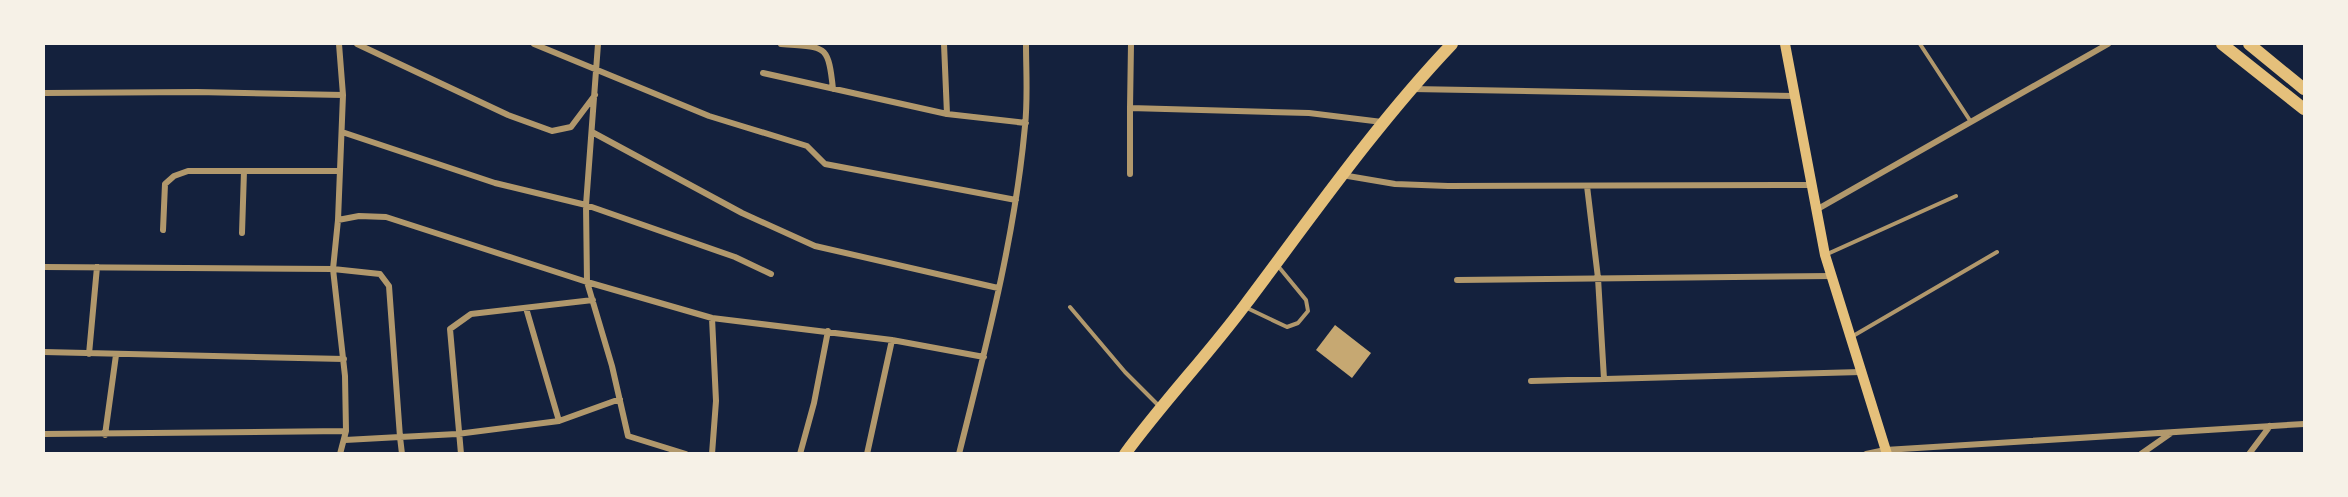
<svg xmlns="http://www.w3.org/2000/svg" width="2348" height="497" viewBox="0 0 2348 497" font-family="'Playfair Display',serif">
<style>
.building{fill:#c6a872}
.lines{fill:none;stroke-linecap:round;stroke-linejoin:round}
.service{stroke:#b1986c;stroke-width:4}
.minor{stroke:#b1986c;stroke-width:6}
.secondary{stroke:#e5c07b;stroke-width:10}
.primary{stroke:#e5c07b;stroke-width:12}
</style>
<rect width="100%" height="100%" fill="#14213d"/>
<path class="building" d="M 1335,325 L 1371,353 L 1352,378 L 1316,350 Z"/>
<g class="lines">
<path class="service" d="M 1920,44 L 1971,122
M 1825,255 L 1956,196
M 1070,307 L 1125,372 L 1160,407
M 1247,308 L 1287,327 L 1298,323 L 1308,311 L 1306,300 L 1278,266
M 1853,336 L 1997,252"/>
<path class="minor" d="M 339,44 L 343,95 L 338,220 L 333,269 L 345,376 L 346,431 L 340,454
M 357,44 L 508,115 L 552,131 L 571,127 L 595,95
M 534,44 L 709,116 L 807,146 L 825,164 L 1016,200
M 598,44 L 586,205 L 587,282 L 612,366 L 628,436 L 686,454
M 781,44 C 825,48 828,42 833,89
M 944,44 L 947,114
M 1131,44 L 1130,108 L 1309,113 L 1382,122
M 763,73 L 947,114 L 1026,123
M 1412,89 L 1795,96
M 44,93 L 197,92 L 343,95
M 342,132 L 495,183 L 586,205 L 735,257 L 771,274
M 592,132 L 742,213 L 815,246 L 998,288
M 1130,174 L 1130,108
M 1342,175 L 1395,184 L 1448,186 L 1812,185
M 1587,186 L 1598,278 L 1604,379
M 1816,210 L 2108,44
M 338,220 L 359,216 L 386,217 L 587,282 L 712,318 L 892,340 L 984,357
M 163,230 L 165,184 L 174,176 L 188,171 L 338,171
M 242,233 L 244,171
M 44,267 L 333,269 L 380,274 L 389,286 L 400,437 L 457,434 L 559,421 L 620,399
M 1457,280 L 1831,276
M 526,308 L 559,421
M 712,318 L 716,401 L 712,454
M 44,352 L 344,359
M 89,354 L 97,267
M 1531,381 L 1861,372
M 44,434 L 346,431
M 105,435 L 116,355
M 345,440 L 400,437 L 402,454
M 461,454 L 450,329 L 471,314 L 593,300
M 800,454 L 814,403 L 828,331
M 867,454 L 892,340
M 959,454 C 986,346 1015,237 1025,126 C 1028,99 1026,71 1026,44
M 1866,454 L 1885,450 L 2304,424
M 2141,454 L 2171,433
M 2249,454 L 2270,426"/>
<path class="secondary" d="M 1785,44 L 1825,255 L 1887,454"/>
<path class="primary" d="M 2222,44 L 2304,109
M 2249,44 L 2304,89
M 1125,454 C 1163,402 1207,356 1245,305 C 1312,216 1376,124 1452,44"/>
</g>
<rect width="2348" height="497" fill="none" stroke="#f6f1e7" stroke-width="90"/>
</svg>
